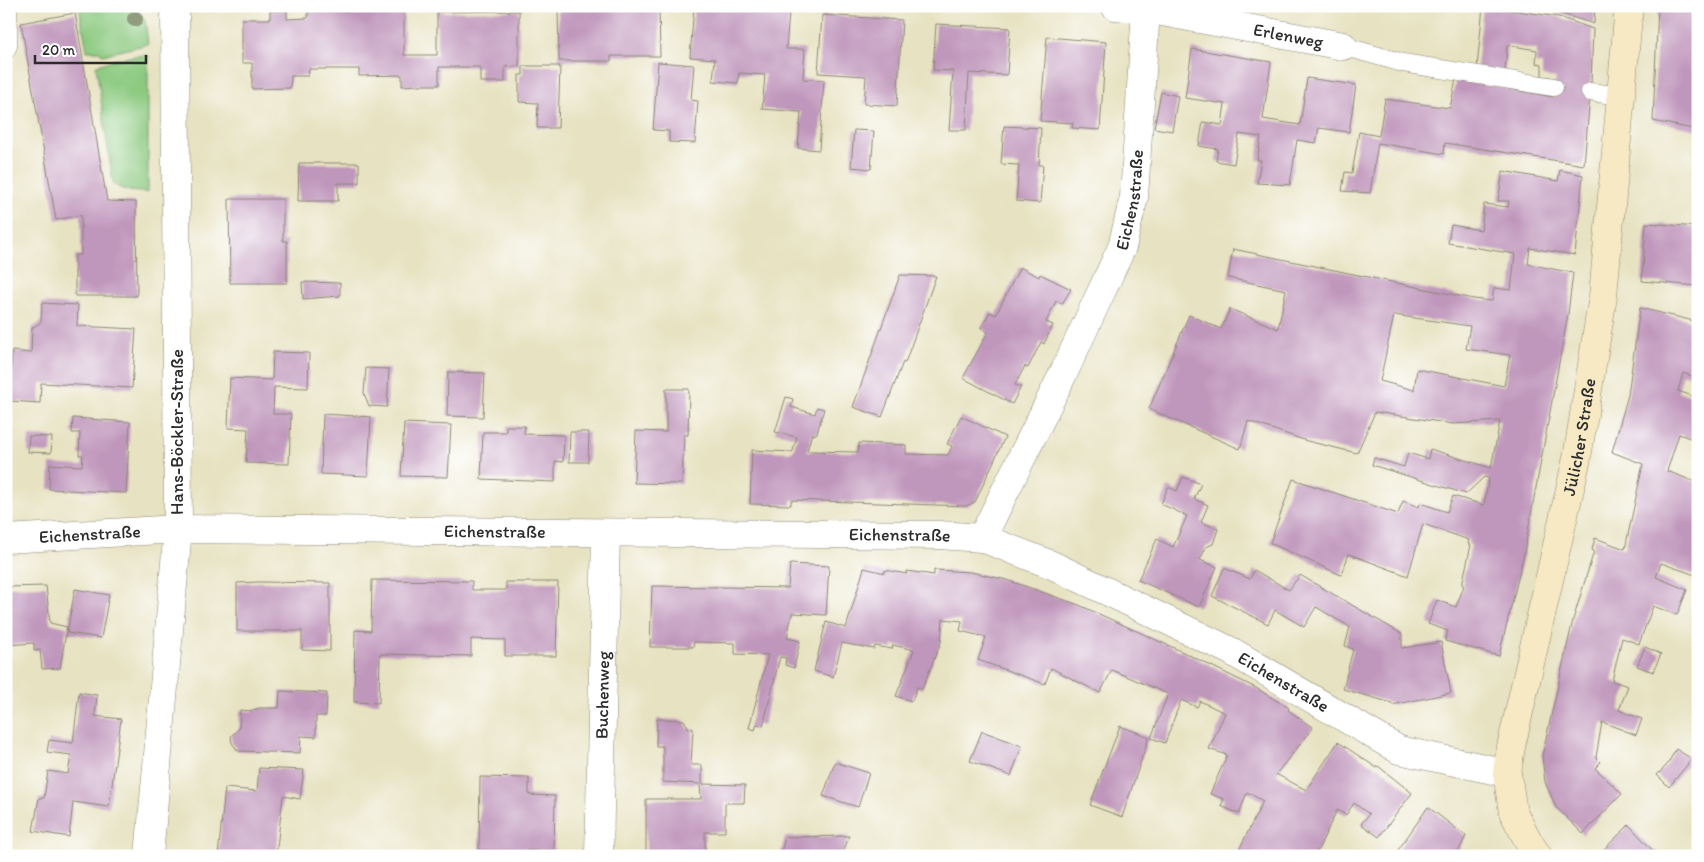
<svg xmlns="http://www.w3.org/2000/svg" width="1704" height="862" viewBox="0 0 1704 862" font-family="Itim,sans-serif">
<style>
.green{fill:#8bc97f;stroke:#5b7a55}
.building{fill:#c097bc;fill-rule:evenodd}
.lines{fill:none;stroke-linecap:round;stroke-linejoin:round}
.lane-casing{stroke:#898676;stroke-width:19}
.street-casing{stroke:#898676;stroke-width:29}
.secondary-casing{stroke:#898676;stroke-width:29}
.lane{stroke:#fff;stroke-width:18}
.street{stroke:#fff;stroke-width:28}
.secondary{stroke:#f6e9c3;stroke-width:28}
.tree{fill:#929c7e}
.labels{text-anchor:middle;stroke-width:4;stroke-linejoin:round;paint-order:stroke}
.street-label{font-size:18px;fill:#2b2b2b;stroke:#fff}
</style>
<rect width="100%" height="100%" fill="#fff"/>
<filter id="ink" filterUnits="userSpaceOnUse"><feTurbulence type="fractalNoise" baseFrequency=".02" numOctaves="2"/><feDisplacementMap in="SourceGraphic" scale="10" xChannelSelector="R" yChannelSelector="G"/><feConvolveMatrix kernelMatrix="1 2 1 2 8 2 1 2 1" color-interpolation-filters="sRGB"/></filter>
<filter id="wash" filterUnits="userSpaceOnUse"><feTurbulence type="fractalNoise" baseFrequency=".0096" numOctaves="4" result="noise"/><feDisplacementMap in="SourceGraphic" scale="20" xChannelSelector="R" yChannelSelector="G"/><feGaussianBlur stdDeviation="1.12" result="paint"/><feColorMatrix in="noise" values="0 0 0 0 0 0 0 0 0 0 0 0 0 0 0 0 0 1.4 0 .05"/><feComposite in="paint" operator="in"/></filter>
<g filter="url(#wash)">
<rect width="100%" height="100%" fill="#e7e2c1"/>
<path class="green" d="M 79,6 L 134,6 L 145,20 L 148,44 L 103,55 L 99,51 L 87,51 Z
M 148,55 L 148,192 C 135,192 123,192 113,183 L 96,66 C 113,59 129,56 148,55 Z"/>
<g id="blocks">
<path class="building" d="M 558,6 L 659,6 L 660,56 L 611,56 L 611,61 L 559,61 Z
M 694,6 L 789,13 L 786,49 L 805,49 L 803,79 L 824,80 L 819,150 L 798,148 L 801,112 L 762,109 L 765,75 L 739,73 L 738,83 L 713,81 L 715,59 L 690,57 Z
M 1483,6 L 1496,8 L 1497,6 L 1511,6 L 1510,10 L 1559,17 L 1593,29 L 1591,84 L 1584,165 L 1445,143 L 1444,154 L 1378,143 L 1370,193 L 1342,191 L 1345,172 L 1352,173 L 1359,132 L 1379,136 L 1385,99 L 1450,108 L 1456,79 L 1553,97 L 1556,78 L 1542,76 L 1542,64 L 1536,63 L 1537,50 L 1507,45 L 1505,72 L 1477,68 Z
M 1540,6 L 1595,6 L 1594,24 L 1540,7 Z
M 1658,6 L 1687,6 L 1698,8 L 1698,130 L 1653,121 Z
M 270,11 L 287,11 L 287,19 L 308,18 L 308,11 L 404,11 L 404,55 L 437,55 L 437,12 L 519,11 L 519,66 L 505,67 L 505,82 L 480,82 L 480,67 L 439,67 L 439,85 L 419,85 L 402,86 L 402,75 L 359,76 L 359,69 L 309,69 L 308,76 L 291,76 L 290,88 L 252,89 L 252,63 L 242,63 L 242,19 L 270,19 Z
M 75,13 L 107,201 L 136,202 L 137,296 L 75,296 L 75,255 L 81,255 L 81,215 L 56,220 L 21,23 Z
M 822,15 L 902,20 L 897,106 L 864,104 L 866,76 L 818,73 Z
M 936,24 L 1010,28 L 1007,75 L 969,73 L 966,130 L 949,130 L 953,71 L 933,70 Z
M 1047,37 L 1106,42 L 1100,130 L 1072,128 L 1073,123 L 1040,121 Z
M 1192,49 L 1271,62 L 1263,119 L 1300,125 L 1307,78 L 1356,85 L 1349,132 L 1319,128 L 1316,143 L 1297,140 L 1290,185 L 1257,183 L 1261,160 L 1257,160 L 1261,137 L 1239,134 L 1234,164 L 1216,161 L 1218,149 L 1199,146 L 1203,122 L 1222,125 L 1225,104 L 1185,98 Z
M 658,62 L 694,65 L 691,100 L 698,101 L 695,143 L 669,142 L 669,131 L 653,130 Z
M 523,66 L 560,66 L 558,128 L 537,128 L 538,103 L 519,102 L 519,75 L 523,75 Z
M 1161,92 L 1178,96 L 1172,131 L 1154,128 Z
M 1004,126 L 1041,128 L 1039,165 L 1043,165 L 1040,203 L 1016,201 L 1019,165 L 1001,164 Z
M 854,130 L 874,131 L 871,169 L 851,167 Z
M 299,163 L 359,163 L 359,183 L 338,183 L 338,201 L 298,201 Z
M 1560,170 L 1583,175 L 1575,255 L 1530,248 L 1528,264 L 1573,273 L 1568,314 L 1523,558 L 1499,656 L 1445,641 L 1448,631 L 1428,624 L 1437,600 L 1456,607 L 1464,586 L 1462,585 L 1471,545 L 1468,544 L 1469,540 L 1423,524 L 1408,576 L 1349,554 L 1341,575 L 1270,543 L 1293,479 L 1398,514 L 1403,501 L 1419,507 L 1420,503 L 1447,512 L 1453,496 L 1484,505 L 1489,478 L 1484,477 L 1466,494 L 1372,465 L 1374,458 L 1404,467 L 1408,453 L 1428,459 L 1430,449 L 1491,468 L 1500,421 L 1453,424 L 1375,412 L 1357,453 L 1307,441 L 1248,421 L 1240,449 L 1149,409 L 1189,315 L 1221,329 L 1230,309 L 1278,329 L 1286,290 L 1228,278 L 1233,249 L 1474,299 L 1492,301 L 1494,288 L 1511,290 L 1515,254 L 1448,243 L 1451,225 L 1481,230 L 1484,204 L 1508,207 L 1509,201 L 1498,201 L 1503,171 L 1558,181 ZM 1394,315 L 1470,326 L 1466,349 L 1510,355 L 1504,386 L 1417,369 L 1414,390 L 1380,381 Z
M 229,199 L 283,199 L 283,241 L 287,241 L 287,283 L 230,283 Z
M 1646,223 L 1698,227 L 1698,286 L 1642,281 Z
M 1020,267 L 1039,277 L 1040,274 L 1071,289 L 1062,304 L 1056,301 L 1046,322 L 1053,325 L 1044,344 L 1041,342 L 1028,368 L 1025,366 L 1015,385 L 1021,387 L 1012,404 L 963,378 L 988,332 L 981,328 L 990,312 L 996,315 Z
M 900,275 L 936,276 L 905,363 L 903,362 L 882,417 L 853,407 Z
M 302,282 L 340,283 L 340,296 L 303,299 Z
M 42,303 L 78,305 L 77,326 L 136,329 L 132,388 L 41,383 L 40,403 L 9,401 L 12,351 L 31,353 L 32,328 L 41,322 Z
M 1640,308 L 1698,322 L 1693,364 L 1698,365 L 1698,378 L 1683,373 L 1678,391 L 1698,398 L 1698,441 L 1679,434 L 1667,471 L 1698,483 L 1698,576 L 1661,563 L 1656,577 L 1687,590 L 1677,615 L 1653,606 L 1639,644 L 1622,638 L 1612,681 L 1628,686 L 1619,710 L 1642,719 L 1636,735 L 1602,722 L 1596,757 L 1601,762 L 1595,768 L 1622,794 L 1583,834 L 1556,807 L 1545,782 L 1542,756 L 1573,620 L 1594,551 L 1592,550 L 1595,538 L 1625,549 L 1643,464 L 1612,452 L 1628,395 Z
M 273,352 L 309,353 L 308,388 L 274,387 L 273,414 L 291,414 L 289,464 L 246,463 L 248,429 L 228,428 L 230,378 L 272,380 Z
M 366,368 L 389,369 L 387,407 L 369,406 L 364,393 Z
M 448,372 L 485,373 L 483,417 L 447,416 Z
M 666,389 L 689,389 L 688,435 L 684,435 L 682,484 L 634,483 L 636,431 L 666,432 Z
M 786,397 L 793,399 L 791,407 L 815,414 L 817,407 L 824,409 L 817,433 L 814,435 L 812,433 L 807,451 L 858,452 L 859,443 L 906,445 L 906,454 L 948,455 L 952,446 L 947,444 L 961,416 L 1005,437 L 975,502 L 966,506 L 791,500 L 791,505 L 750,504 L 752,450 L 792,452 L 793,451 L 797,437 L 775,432 Z
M 323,414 L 371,417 L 368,476 L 321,474 Z
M 73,418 L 130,422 L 126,493 L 49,489 L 50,464 L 82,466 L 83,455 L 79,455 L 80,433 L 72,433 Z
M 404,423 L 451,425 L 448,477 L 401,476 Z
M 506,426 L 525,426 L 524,434 L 564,435 L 563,462 L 555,461 L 555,482 L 481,479 L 483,432 L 506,432 Z
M 570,432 L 589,432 L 588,462 L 569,462 Z
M 29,436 L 52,437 L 51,453 L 28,452 Z
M 1183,477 L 1201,484 L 1194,499 L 1208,505 L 1201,522 L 1218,529 L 1213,544 L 1206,547 L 1200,560 L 1217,567 L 1199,607 L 1138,580 L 1157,539 L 1173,547 L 1187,516 L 1161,504 L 1168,487 L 1177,491 Z
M 790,564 L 829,566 L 826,615 L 792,613 L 787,638 L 800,641 L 794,668 L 785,665 L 786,658 L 780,657 L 763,726 L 757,724 L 755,730 L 749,728 L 768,655 L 735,654 L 735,643 L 694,642 L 693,647 L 650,647 L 652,586 L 788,588 Z
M 864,568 L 885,573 L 885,570 L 907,574 L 907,571 L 934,575 L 934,570 L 971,572 L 1007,580 L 1079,605 L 1183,652 L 1256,688 L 1289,708 L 1288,710 L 1313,728 L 1276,774 L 1306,790 L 1338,742 L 1377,768 L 1378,766 L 1412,793 L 1379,837 L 1361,824 L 1369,814 L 1354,803 L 1346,815 L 1337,810 L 1315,856 L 1236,856 L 1263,801 L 1247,792 L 1239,814 L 1221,806 L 1224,799 L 1210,794 L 1227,755 L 1209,749 L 1225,713 L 1200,701 L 1197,707 L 1181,700 L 1165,743 L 1151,738 L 1168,694 L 1112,670 L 1100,693 L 1051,668 L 1045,684 L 978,660 L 986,637 L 960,631 L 962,621 L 943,619 L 941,642 L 922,689 L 917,687 L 912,701 L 896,696 L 914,650 L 893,645 L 892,649 L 875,646 L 874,649 L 842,643 L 833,677 L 814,671 L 826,622 L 846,628 Z
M 1224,568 L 1250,579 L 1254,570 L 1289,590 L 1300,575 L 1402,634 L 1402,648 L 1441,642 L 1451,693 L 1392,705 L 1392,703 L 1343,689 L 1353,649 L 1345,646 L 1350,627 L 1316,607 L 1304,627 L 1275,610 L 1268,624 L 1212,596 Z
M 372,580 L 472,581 L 472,590 L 506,590 L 506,582 L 558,582 L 556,656 L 505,656 L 505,640 L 471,639 L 471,656 L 380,654 L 379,703 L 354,702 L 355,630 L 371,631 Z
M 259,582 L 330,583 L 330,651 L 302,650 L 302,631 L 237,631 L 237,583 Z
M 46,586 L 50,623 L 67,627 L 60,668 L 42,669 L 40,650 L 34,651 L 34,643 L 6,645 L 6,587 Z
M 75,589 L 109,595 L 101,638 L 67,633 Z
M 1645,647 L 1661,654 L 1653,672 L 1637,666 Z
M 280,691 L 327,693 L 326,716 L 316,716 L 316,737 L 301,736 L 300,753 L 238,751 L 232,743 L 231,736 L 239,729 L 240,710 L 252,711 L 259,708 L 279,708 Z
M 79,692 L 97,695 L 95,716 L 121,719 L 109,807 L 73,802 L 69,837 L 33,831 L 39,798 L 44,798 L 48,771 L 68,774 L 71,755 L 47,752 L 49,740 L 73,743 Z
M 657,719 L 684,720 L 689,729 L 693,728 L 691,765 L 702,765 L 702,784 L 745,785 L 744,803 L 725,803 L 725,832 L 705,832 L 705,856 L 646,856 L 646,799 L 701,799 L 700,784 L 663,782 L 663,746 L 656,746 Z
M 1120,726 L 1149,737 L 1122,817 L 1090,805 Z
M 982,731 L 1022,746 L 1011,776 L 970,761 Z
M 1676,749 L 1692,759 L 1669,787 L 1657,775 L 1667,765 Z
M 835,762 L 869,773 L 858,807 L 823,796 Z
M 259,768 L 304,770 L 300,799 L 283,796 L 276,856 L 218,856 L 225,788 L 257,791 Z
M 480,777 L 529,778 L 529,795 L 555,796 L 554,851 L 479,850 Z
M 1428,807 L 1466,836 L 1456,856 L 1394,856 Z
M 1629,825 L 1658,856 L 1597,856 Z
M 849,836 L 842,856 L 780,856 L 785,837 Z"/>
</g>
</g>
<g filter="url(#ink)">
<use href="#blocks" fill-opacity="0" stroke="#898676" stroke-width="1"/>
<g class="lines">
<g class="lane-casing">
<path id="lane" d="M 1343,46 L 1403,63 L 1554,87
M 6,50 L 8,46 L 8,6
M 1590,92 L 1622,96"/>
</g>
<g class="street-casing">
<g id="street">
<path id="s1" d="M 1115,6 L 1146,9 L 1343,46"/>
<path id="s2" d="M 982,538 L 1064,372 L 1122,247 L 1134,197 L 1146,9"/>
<path id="s3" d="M 6,539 L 178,529 L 939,535 L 982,538 L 1052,565 L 1231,651 L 1399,750 L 1507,773"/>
<path d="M 149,856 L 178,529 L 175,6"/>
<path id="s4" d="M 599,856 L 606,533"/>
</g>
</g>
<g class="secondary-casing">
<g id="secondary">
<path id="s5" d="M 1538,856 L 1530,844 L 1513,812 L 1507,773 L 1511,747 L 1577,458 L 1603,296 L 1629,6"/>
</g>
</g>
<use href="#lane" class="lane"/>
<use href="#street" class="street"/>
<use href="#secondary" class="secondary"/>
</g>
<circle class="tree" cx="135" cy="19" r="8"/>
</g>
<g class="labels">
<g class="street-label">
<text dy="6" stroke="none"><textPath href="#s1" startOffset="176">Erlenweg</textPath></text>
<text dy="6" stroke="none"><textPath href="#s2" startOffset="371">Eichenstraße</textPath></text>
<text transform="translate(177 432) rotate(-90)" y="6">Hans-Böckler-Straße</text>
<text dy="6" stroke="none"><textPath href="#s5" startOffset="434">Jülicher Straße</textPath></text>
<text dy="6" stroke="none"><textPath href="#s3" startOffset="489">Eichenstraße</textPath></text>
<text dy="6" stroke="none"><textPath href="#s3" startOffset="84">Eichenstraße</textPath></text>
<text dy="6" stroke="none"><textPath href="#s3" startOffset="894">Eichenstraße</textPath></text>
<text dy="6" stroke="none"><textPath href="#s3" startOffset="1311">Eichenstraße</textPath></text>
<text dy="6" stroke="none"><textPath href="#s4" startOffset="161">Buchenweg</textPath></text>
</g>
</g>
<rect width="1704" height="862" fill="none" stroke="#fff" stroke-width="25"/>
<path d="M35 55v8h111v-8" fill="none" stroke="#2b2b2b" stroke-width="2.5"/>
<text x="42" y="55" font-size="15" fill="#2b2b2b" stroke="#ffffff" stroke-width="4" paint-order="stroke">20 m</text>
</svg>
